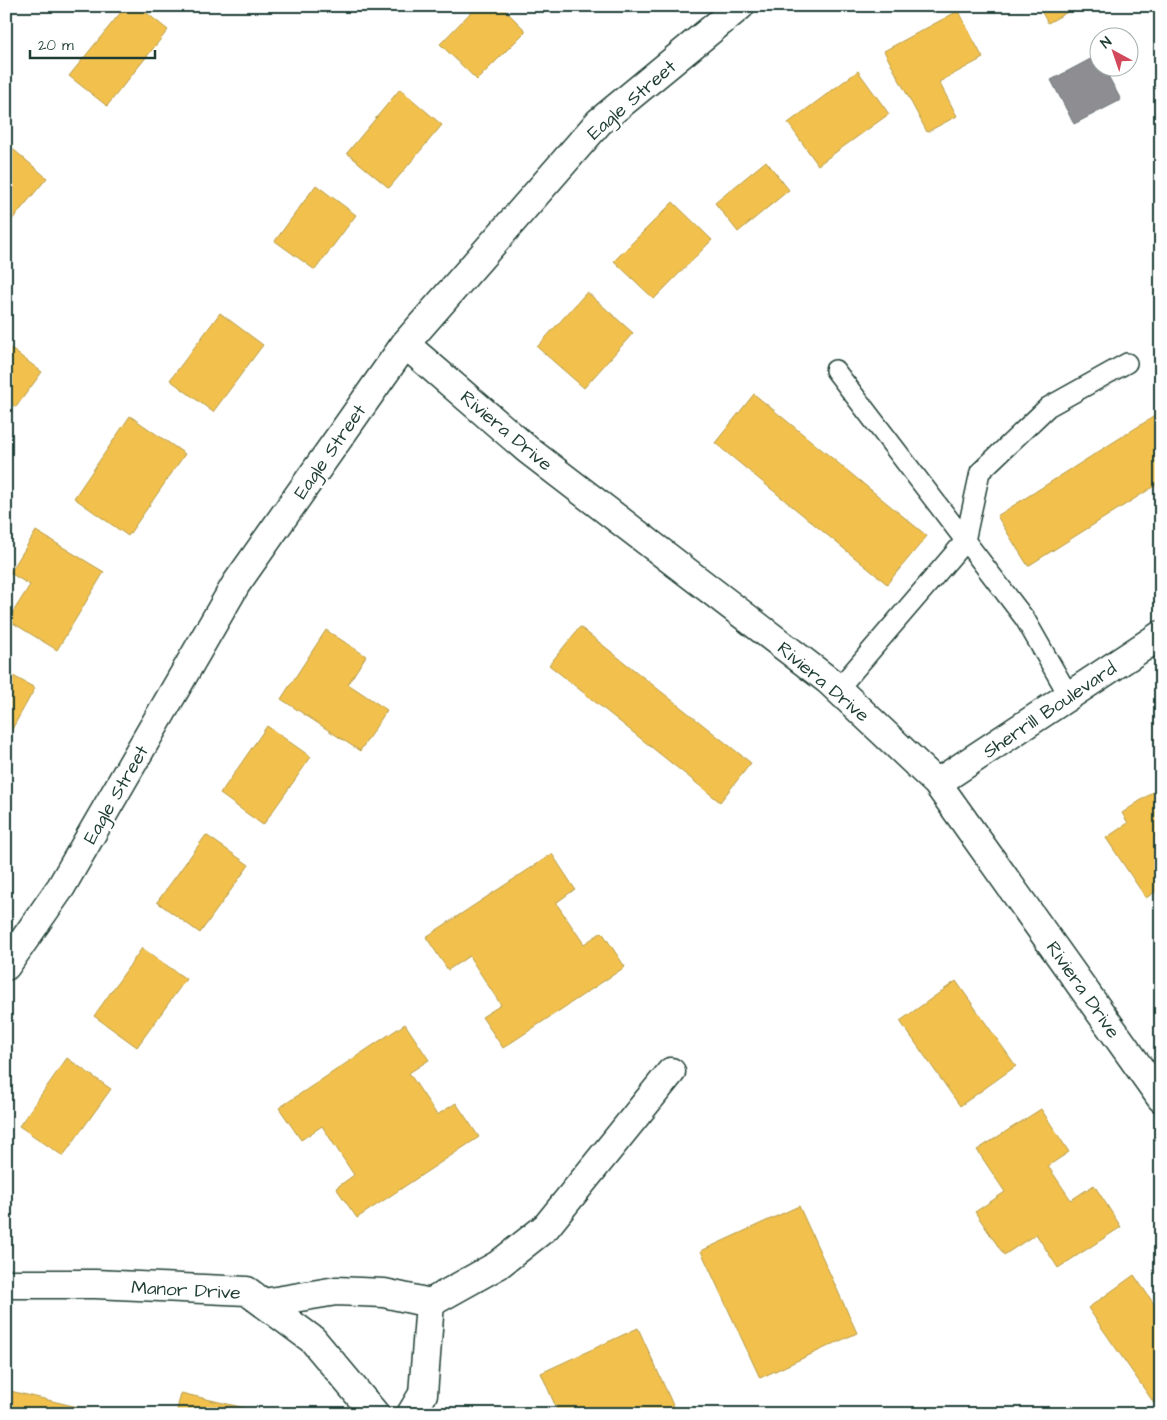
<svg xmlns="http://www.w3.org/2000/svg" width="1167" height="1420" viewBox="0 0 1167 1420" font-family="'Architects Daughter',sans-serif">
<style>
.homes{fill:#f2c14e;stroke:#b39946}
.industry{fill:#8d8d92;stroke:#6c7576}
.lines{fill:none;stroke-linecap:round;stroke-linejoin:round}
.service-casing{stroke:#1f3d34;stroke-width:22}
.minor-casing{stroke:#1f3d34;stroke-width:31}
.service{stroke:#fff;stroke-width:19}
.minor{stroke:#fff;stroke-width:28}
.labels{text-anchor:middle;stroke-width:5;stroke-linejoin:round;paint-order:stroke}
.street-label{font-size:19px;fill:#1f3d34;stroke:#fff}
</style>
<rect width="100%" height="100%" fill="#fff"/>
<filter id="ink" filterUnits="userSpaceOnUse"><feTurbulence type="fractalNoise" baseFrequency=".02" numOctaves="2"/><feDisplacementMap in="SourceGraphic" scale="10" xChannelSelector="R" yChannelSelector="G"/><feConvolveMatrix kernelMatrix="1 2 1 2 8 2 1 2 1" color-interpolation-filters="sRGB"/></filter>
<g filter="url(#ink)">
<path class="homes" d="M 126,6 L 138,6 L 168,30 L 107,106 L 69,76 Z
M 477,6 L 501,6 L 526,31 L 477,80 L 440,44 Z
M 1038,6 L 1078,6 L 1048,23 Z
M 958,11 L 983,58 L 939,82 L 957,116 L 927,132 L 884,51 Z
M 858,71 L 889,114 L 818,165 L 788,123 Z
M 400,89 L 442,125 L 389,188 L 347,153 Z
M 7,144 L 47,178 L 6,227 L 6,145 Z
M 766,161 L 789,190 L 738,232 L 715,203 Z
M 316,185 L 356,215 L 315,270 L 275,241 Z
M 673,202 L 712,240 L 654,299 L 614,261 Z
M 587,292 L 633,333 L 584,388 L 537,347 Z
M 220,313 L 263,345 L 213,412 L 170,380 Z
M 6,345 L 42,372 L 16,407 L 6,400 Z
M 754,394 L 927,536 L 887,584 L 715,443 Z
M 1161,412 L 1161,482 L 1028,566 L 997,516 Z
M 130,416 L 185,454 L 128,536 L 74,498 Z
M 36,531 L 104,572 L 57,650 L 8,620 L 30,585 L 10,573 Z
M 580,627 L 751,763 L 720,802 L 549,665 Z
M 326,630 L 366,656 L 348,684 L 387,710 L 360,751 L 281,699 Z
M 6,672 L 35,688 L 6,740 Z
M 267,726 L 311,757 L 263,825 L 220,794 Z
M 1156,790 L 1161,798 L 1161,888 L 1146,898 L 1106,838 L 1128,823 L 1122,813 Z
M 206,835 L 249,865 L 200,933 L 157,902 Z
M 552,854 L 575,889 L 556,903 L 584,944 L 602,932 L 625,967 L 503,1048 L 482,1017 L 501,1005 L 469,956 L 448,970 L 426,937 Z
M 142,948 L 186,979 L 137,1047 L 94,1016 Z
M 956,981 L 1016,1066 L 960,1106 L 900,1021 Z
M 405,1024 L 429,1060 L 409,1073 L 437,1115 L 456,1103 L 479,1137 L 357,1218 L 336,1188 L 354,1175 L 322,1126 L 301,1140 L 279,1108 Z
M 67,1058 L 111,1089 L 63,1156 L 19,1126 Z
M 1041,1109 L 1069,1152 L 1048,1166 L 1071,1200 L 1094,1185 L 1121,1227 L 1058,1268 L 1036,1234 L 1004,1255 L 975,1212 L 1005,1192 L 977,1150 Z
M 799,1206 L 857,1333 L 760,1378 L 701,1251 Z
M 1134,1275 L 1161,1314 L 1161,1398 L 1154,1403 L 1088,1308 Z
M 638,1328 L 677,1414 L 559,1414 L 541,1373 Z
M 6,1390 L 107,1414 L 6,1414 Z
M 181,1393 L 270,1414 L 176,1414 Z"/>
<path class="industry" d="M 1098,55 L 1100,59 L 1100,68 L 1104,68 L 1121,100 L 1074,124 L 1051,80 Z"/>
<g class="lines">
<g class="service-casing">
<path id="service" d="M 835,370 L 1025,619 L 1069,696
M 838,689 L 965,541 L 980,472 L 1048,407 L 1127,363"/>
</g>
<g class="minor-casing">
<path id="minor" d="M 405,344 L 528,450 L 829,681 L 937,783 L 1161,1098
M 937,783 L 1161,635
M 6,966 L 61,887 L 236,584 L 405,344 L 599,122 L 740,6
M 6,1284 L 95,1284 L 247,1291 L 313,1340 L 375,1414
M 264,1303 L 336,1291 L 384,1293 L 430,1303 L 498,1265 L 546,1227 L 671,1072
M 411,1414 L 423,1394 L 430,1303"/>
</g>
<use href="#service" class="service"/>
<use href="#minor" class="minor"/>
</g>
</g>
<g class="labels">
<g class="street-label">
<text transform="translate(631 99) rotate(-41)" y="7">Eagle Street</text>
<text transform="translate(507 430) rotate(40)" y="7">Riviera Drive</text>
<text transform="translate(329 451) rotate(-55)" y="7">Eagle Street</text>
<text transform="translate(824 681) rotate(40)" y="7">Riviera Drive</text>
<text transform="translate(1049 709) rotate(-34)" y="7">Sherrill Boulevard</text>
<text transform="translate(115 794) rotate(-60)" y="7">Eagle Street</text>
<text transform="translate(1084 989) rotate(55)" y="7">Riviera Drive</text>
<text transform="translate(186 1289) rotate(3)" y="7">Manor Drive</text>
</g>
</g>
<rect width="1167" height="1420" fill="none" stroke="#fff" stroke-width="25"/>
<rect x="12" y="12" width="1142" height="1395" fill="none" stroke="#1f3d34" stroke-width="2" filter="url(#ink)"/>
<g transform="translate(1114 52) rotate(320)"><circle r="24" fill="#ffffff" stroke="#a5b1ae"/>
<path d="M0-4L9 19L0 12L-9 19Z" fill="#d1495b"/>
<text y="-8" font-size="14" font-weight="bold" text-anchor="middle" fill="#1f3d34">N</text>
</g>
<path d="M30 50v8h125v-8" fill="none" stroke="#1f3d34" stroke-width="2.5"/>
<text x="38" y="50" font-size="15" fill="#1f3d34" stroke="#ffffff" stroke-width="4" paint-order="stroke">20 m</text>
</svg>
